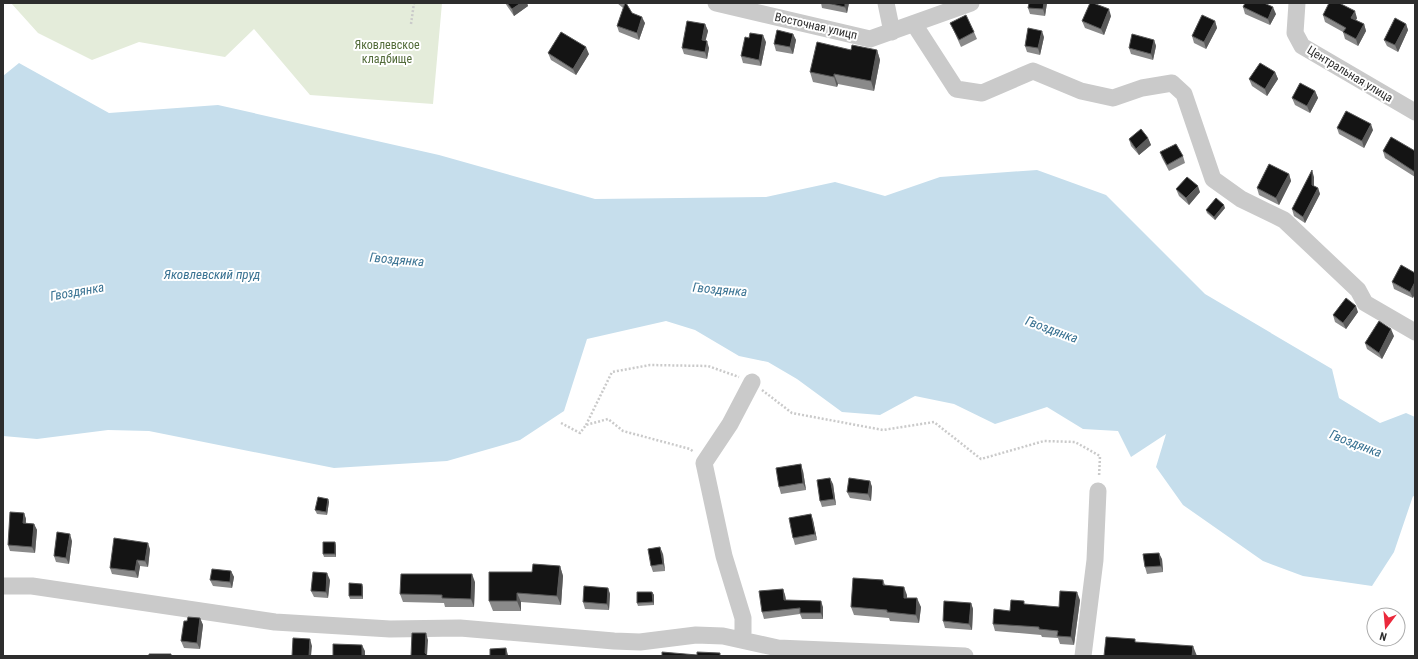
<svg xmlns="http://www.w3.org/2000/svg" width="1418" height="659" viewBox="0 0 1418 659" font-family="'Roboto Condensed',sans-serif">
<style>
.green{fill:#e4ecda}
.water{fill:#c6deec}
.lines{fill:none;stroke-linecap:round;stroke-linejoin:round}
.path{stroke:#cacaca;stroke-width:2.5;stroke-dasharray:2 2;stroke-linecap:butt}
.minor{stroke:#cacaca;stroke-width:17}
.wall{fill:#8a8a8a}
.shaded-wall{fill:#5a5a5a}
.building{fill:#141414;stroke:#5a5a5a}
.labels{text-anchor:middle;stroke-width:4;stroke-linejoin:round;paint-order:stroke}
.street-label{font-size:12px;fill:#2d2d2d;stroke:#fff}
.park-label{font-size:12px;fill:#526b39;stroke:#fff}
.water-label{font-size:13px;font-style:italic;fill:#397292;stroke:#fff}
</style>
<rect width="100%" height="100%" fill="#fff"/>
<path class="green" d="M 11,3 L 442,3 L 433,104 L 310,95 L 254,29 L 225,57 L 139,42 L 92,60 L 38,33 Z"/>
<path class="water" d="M 19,63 L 109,113 L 218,105 L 439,155 L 595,199 L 766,197 L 835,182 L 885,196 L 940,177 L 1037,170 L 1106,195 L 1205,294 L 1332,369 L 1339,398 L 1380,423 L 1406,413 L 1415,417 L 1415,497 L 1413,496 L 1394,552 L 1372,586 L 1303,576 L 1263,561 L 1183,505 L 1156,467 L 1166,434 L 1131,457 L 1118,431 L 1083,429 L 1047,407 L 995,424 L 954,404 L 915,396 L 880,415 L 842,412 L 797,379 L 768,362 L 739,356 L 695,330 L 666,321 L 587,339 L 564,411 L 520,440 L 447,461 L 334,468 L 149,431 L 108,430 L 37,439 L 3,436 L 3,76 Z"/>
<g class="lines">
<path class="path" d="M 411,24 L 414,3
M 762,390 L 792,413 L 883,430 L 934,422 L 981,459 L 1044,441 L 1075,442 L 1100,456 L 1099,477
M 561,423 L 580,433 L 586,425 L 608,419 L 623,431 L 690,449 L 694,452
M 586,425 L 612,372 L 650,365 L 708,366 L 739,377"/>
<path class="minor" d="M 716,3 L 870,39 L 971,3
M 886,3 L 892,32
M 1297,3 L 1295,33 L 1302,46 L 1415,112
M 914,24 L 956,89 L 982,93 L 1033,71 L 1081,91 L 1113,98 L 1142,88 L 1172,83 L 1184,94 L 1213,179 L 1241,199 L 1284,220 L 1358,290 L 1365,303 L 1415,332
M 3,586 L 32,586 L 275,622 L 390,629 L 460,628 L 614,641 L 640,642 L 696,635 L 723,636 L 778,648 L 965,656
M 743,640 L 743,618 L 724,556 L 704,463 L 730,424 L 752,382
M 1083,656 L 1095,560 L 1098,491"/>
</g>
<path class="wall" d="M 505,3 L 527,3 L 528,6 L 514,16 Z
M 617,3 L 628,3 L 627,5 L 632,13 L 645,23 L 639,40 L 619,32 L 617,26 L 623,8 Z
M 821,3 L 849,3 L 847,13 L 822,8 Z
M 1047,3 L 1045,16 L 1030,14 L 1028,8 Z
M 1243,7 L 1276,14 L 1270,25 L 1245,14 Z
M 1323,15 L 1357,18 L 1356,20 L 1364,24 L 1366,31 L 1358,46 L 1345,39 L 1343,32 L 1325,22 Z
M 1111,16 L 1104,35 L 1085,28 L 1082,21 Z
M 1215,21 L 1217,28 L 1206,49 L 1194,43 L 1192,36 Z
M 950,23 L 974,32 L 977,39 L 961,47 L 953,29 Z
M 705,24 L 708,31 L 705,41 L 709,48 L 707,59 L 684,54 L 682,48 Z
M 1406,24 L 1408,30 L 1398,52 L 1387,46 L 1384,40 Z
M 793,34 L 796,40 L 793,54 L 776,51 L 774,44 Z
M 1044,37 L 1040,55 L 1027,52 L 1025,46 Z
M 749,38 L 766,42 L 761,66 L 743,63 L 741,56 Z
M 1154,40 L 1156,46 L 1153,60 L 1131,54 L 1129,48 Z
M 851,50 L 877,50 L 880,60 L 874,91 L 838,84 L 837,87 L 813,82 L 810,72 Z
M 548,53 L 589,54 L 576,75 L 551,60 Z
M 1275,72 L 1278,79 L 1267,96 L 1252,86 L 1249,79 Z
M 1315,91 L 1318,98 L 1310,113 L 1295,105 L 1292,98 Z
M 1337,128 L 1373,130 L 1364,148 L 1339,134 Z
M 1148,138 L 1151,145 L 1139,155 L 1131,146 L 1129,139 Z
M 1383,151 L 1415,151 L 1415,177 L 1385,158 Z
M 1160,152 L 1183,156 L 1185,163 L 1169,171 L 1162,158 Z
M 1289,174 L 1291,181 L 1279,205 L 1259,195 L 1257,188 Z
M 1314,177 L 1314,186 L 1318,188 L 1320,194 L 1305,223 L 1294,216 L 1292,209 Z
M 1176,189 L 1200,192 L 1189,205 L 1179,196 Z
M 1225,208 L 1215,220 L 1207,213 L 1206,210 Z
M 1415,273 L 1413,298 L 1394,289 L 1392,282 Z
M 1358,312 L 1346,329 L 1335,322 L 1333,315 Z
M 1394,336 L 1382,359 L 1367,349 L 1365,343 Z
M 803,471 L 806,490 L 781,494 L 779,487 Z
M 870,481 L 872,487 L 871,501 L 850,498 L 847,492 Z
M 833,484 L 836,505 L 822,507 L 820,501 Z
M 328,499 L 329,502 L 327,515 L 317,514 L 315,510 Z
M 24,513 L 26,519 L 26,523 L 34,524 L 37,530 L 35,553 L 10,551 L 8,545 Z
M 813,520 L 817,540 L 795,545 L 793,538 Z
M 72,541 L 69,564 L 56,562 L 54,556 Z
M 335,542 L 336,546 L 336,557 L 324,557 L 323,554 Z
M 150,549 L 148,567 L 140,566 L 138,578 L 112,574 L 110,568 Z
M 663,554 L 665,571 L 653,572 L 651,566 Z
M 1162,559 L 1163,572 L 1147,574 L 1145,567 Z
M 560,566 L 563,576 L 561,605 L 521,602 L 521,611 L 493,611 L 489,601 Z
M 231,571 L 234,577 L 232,588 L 213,586 L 210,580 Z
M 330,580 L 328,598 L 314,597 L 311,591 Z
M 883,580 L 885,585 L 907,595 L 907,598 L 921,607 L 919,623 L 890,621 L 889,618 L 854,615 L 851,607 Z
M 475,582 L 474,607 L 445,607 L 444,603 L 403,602 L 400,594 Z
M 363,587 L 363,599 L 350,599 L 349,596 Z
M 608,588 L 610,594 L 609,610 L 585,609 L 583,602 Z
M 783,589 L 785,595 L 786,600 L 823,607 L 823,619 L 802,619 L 800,614 L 764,619 L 762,612 Z
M 652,592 L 654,595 L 654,605 L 638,606 L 637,603 Z
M 1080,600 L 1074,645 L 1060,644 L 1058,638 L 1042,637 L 1041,635 L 995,631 L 993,624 L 1010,611 L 1025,604 L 1059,607 Z
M 971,603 L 973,609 L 972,630 L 945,628 L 943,621 Z
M 200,618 L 203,625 L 200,649 L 184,648 L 181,641 L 187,621 Z"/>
<path class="shaded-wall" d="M 521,3 L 527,3 L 528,6 L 514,16 L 512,9 Z
M 845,3 L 849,3 L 847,13 L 845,7 Z
M 1044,3 L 1047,3 L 1045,16 L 1043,9 Z
M 1273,7 L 1276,14 L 1270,25 L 1268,19 Z
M 1109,9 L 1111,16 L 1104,35 L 1101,29 Z
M 1355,11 L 1357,18 L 1354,24 L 1351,18 Z
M 642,17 L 645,23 L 639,40 L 637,33 Z
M 1215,21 L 1217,28 L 1206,49 L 1204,42 Z
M 705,24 L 708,31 L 704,47 L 702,40 Z
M 1364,24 L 1366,31 L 1358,46 L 1356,39 Z
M 1406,24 L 1408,30 L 1398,52 L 1395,45 Z
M 1042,31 L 1044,37 L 1040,55 L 1038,48 Z
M 793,34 L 796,40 L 793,54 L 790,47 Z
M 763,35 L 766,42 L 761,66 L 759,60 Z
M 1154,40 L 1156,46 L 1153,60 L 1151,54 Z
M 707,41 L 709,48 L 707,59 L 705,52 Z
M 586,47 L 589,54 L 576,75 L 573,69 Z
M 877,50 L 880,60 L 874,91 L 871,81 Z
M 1275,72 L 1278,79 L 1267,96 L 1265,89 Z
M 834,74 L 838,84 L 837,87 L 834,77 Z
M 1315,91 L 1318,98 L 1310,113 L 1307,106 Z
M 1371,124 L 1373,130 L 1364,148 L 1362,141 Z
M 1148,138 L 1151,145 L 1139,155 L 1136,149 Z
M 1312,170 L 1314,177 L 1314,191 L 1312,185 Z
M 1289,174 L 1291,181 L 1279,205 L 1276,198 Z
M 1198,186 L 1200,192 L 1189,205 L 1186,198 Z
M 1318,188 L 1320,194 L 1305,223 L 1303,217 Z
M 1224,205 L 1225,208 L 1215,220 L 1214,217 Z
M 1415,282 L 1415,294 L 1413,298 L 1410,292 Z
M 1356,306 L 1358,312 L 1346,329 L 1343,323 Z
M 1391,329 L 1394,336 L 1382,359 L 1379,353 Z
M 801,464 L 803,471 L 806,490 L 803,483 Z
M 830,478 L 833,484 L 836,505 L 834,499 Z
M 870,481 L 872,487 L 871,501 L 868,494 Z
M 328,499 L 329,502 L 327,515 L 326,512 Z
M 24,513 L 26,519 L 25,529 L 23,523 Z
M 811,514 L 813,520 L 817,540 L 815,534 Z
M 34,524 L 37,530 L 35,553 L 32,547 Z
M 70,534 L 72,541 L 69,564 L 66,558 Z
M 335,542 L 336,546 L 336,557 L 335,554 Z
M 148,543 L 150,549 L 148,567 L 145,561 Z
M 660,547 L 663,554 L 665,571 L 663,564 Z
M 1159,553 L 1162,559 L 1163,572 L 1161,566 Z
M 137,560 L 140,566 L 138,578 L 135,571 Z
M 560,566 L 563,576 L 561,605 L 557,596 Z
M 231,571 L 234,577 L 232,588 L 230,582 Z
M 327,573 L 330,580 L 328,598 L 326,592 Z
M 472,574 L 475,582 L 474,607 L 471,599 Z
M 362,584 L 363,587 L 363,599 L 362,596 Z
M 904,587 L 907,595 L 907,606 L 904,598 Z
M 608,588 L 610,594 L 609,610 L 607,604 Z
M 783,589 L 785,595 L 787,606 L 784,600 Z
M 652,592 L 654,595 L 654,605 L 653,602 Z
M 1077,592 L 1080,600 L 1074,645 L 1071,637 Z
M 517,593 L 521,602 L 521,611 L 517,601 Z
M 917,598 L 921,607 L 919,623 L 916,615 Z
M 821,601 L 823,607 L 823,619 L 821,613 Z
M 971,603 L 973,609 L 972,630 L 969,624 Z
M 200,618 L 203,625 L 200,649 L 197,643 Z
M 426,633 L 428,640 L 427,656 L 425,653 Z
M 310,639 L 312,646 L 311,656 L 309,656 Z
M 362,645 L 365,651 L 365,656 L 362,656 Z
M 1193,646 L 1197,656 L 1192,656 Z
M 506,648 L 508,655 L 508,656 L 506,656 Z"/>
<path class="building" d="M 507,3 L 521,3 L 512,9 Z
M 625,3 L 626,3 L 632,13 L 642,17 L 637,33 L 617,26 Z
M 827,3 L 845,3 L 845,7 Z
M 1029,3 L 1044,3 L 1043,9 L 1028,8 Z
M 1090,3 L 1093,3 L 1109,9 L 1101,29 L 1082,21 Z
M 1245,3 L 1264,3 L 1273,7 L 1268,19 L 1243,7 Z
M 1329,3 L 1339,3 L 1355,11 L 1351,18 L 1364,24 L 1356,39 L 1343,32 L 1346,28 L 1323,15 Z
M 966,15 L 974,32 L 959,40 L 950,23 Z
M 1202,15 L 1215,21 L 1204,42 L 1192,36 Z
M 1395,18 L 1406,24 L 1395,45 L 1384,40 Z
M 687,21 L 705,24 L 702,40 L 707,41 L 705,52 L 682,48 Z
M 1028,28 L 1042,31 L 1038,48 L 1025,46 Z
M 777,30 L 793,34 L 790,47 L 774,44 Z
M 561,32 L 586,47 L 573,69 L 548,53 Z
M 750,33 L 763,35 L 759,60 L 741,56 L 745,37 L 749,38 Z
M 1132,34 L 1154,40 L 1151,54 L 1129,48 Z
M 817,42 L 851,50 L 852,45 L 877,50 L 871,81 L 834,74 L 834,77 L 810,72 Z
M 1260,63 L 1275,72 L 1265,89 L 1249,79 Z
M 1300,83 L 1315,91 L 1307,106 L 1292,98 Z
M 1346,111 L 1371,124 L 1362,141 L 1337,128 Z
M 1141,129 L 1148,138 L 1136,149 L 1129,139 Z
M 1391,137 L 1415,151 L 1415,172 L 1383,151 Z
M 1176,144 L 1183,156 L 1167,165 L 1160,152 Z
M 1269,164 L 1289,174 L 1276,198 L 1257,188 Z
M 1312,170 L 1312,185 L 1318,188 L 1303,217 L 1292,209 Z
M 1187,177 L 1198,186 L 1186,198 L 1176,189 Z
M 1216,198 L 1224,205 L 1214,217 L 1206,210 Z
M 1401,265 L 1415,273 L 1415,282 L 1410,292 L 1392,282 Z
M 1346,298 L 1356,306 L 1343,323 L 1333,315 Z
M 1379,321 L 1391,329 L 1379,353 L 1365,343 Z
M 801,464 L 803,483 L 779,487 L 776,468 Z
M 830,478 L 834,499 L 820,501 L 817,480 Z
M 849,478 L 870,481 L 868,494 L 847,492 Z
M 318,497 L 328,499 L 326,512 L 315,510 Z
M 10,512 L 24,513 L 23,523 L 34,524 L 32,547 L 8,545 Z
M 811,514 L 815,534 L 793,538 L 789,518 Z
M 57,532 L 70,534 L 66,558 L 54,556 Z
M 114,538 L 148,543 L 145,561 L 137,560 L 135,571 L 110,568 Z
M 323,542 L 335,542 L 335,554 L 323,554 Z
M 660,547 L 663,564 L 651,566 L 648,549 Z
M 1159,553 L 1161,566 L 1145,567 L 1143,554 Z
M 533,564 L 560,566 L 557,596 L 517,593 L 517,601 L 489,601 L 489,572 L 532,572 Z
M 212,569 L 231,571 L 230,582 L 210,580 Z
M 313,572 L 327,573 L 326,592 L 311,591 Z
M 401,574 L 472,574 L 471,599 L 442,598 L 442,595 L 400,594 Z
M 853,578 L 883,580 L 883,585 L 904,587 L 904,598 L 917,598 L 916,615 L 887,612 L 887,610 L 851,607 Z
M 349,583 L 362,584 L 362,596 L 349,596 Z
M 584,586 L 608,588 L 607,604 L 583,602 Z
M 783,589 L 784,600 L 821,601 L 821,613 L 800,613 L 800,608 L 762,612 L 759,591 Z
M 1060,591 L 1077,592 L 1071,637 L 1057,636 L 1058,631 L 1039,629 L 1039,627 L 993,624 L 994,609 L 1010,611 L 1011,600 L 1024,601 L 1024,604 L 1059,607 Z
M 637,592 L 652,592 L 653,602 L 637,603 Z
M 944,601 L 971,603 L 969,624 L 943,621 Z
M 188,617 L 200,618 L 197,643 L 181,641 L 184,621 L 187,621 Z
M 412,633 L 426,633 L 425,653 L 428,656 L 411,656 Z
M 1106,637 L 1135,639 L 1135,642 L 1193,646 L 1192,656 L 1104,656 Z
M 293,638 L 310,639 L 309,656 L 292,656 Z
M 333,644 L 362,645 L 362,656 L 333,656 Z
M 506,648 L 506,656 L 490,656 L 490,649 Z
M 662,652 L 697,655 L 697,652 L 720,653 L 720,656 L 662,656 Z
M 149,654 L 171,654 L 171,656 L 149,656 Z"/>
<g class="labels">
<g class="street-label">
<text transform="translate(816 26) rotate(13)" y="4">Восточная улицп</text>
<text transform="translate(1350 74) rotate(31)" y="4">Центральная улица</text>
</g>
<g class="park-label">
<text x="387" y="49">Яковлевское<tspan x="387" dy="14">кладбище</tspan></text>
</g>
<g class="water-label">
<text transform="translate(397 259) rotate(5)" y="5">Гвоздянка</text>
<text x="212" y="279">Яковлевский пруд</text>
<text transform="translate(720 289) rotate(5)" y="5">Гвоздянка</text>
<text transform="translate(77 291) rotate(-10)" y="5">Гвоздянка</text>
<text transform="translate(1052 329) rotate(20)" y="5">Гвоздянка</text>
<text transform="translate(1356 443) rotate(21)" y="5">Гвоздянка</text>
</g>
</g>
<rect width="1418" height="659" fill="none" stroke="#2d2d2d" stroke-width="8"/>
<g transform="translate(1386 627) rotate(196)"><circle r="19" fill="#ffffff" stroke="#ababab"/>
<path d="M0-3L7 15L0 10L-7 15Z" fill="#eb293c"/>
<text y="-6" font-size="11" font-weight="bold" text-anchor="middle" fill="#2d2d2d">N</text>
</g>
</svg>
